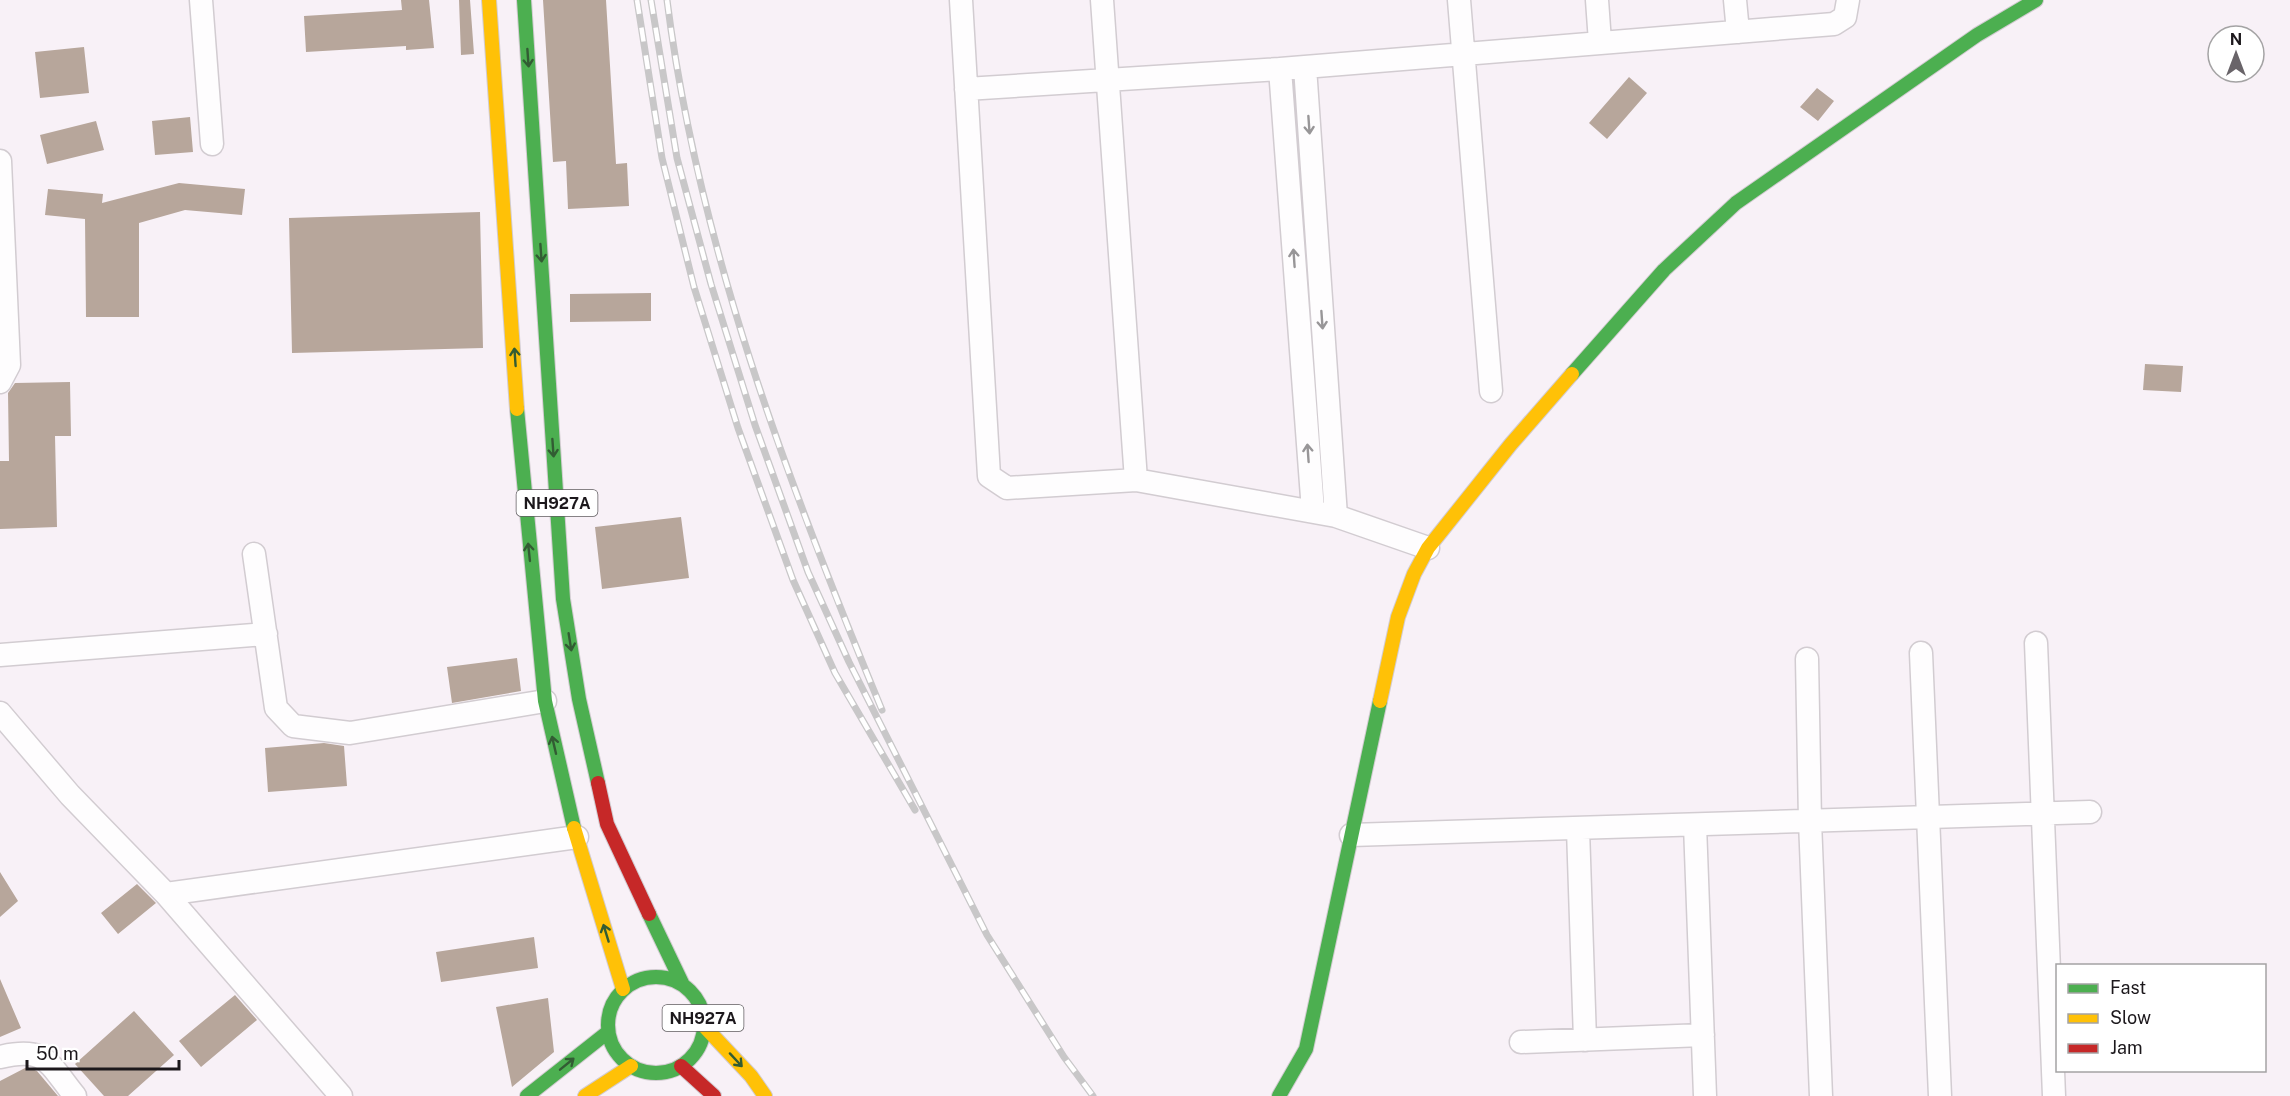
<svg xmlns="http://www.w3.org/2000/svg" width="2290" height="1096" viewBox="0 0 2290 1096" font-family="'Public Sans',sans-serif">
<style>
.building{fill:#b7a69b}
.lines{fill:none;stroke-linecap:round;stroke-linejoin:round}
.street-casing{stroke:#d2ccd1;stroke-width:25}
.fast-casing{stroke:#d2ccd1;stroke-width:16}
.slow-casing{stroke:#d2ccd1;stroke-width:16}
.jam-casing{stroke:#d2ccd1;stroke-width:16}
.street{stroke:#fefdfe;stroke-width:22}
.fast{stroke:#4caf50;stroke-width:14}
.slow{stroke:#ffc107;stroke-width:14}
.jam{stroke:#c62828;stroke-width:14}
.rail-casing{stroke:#c8c7c8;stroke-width:7}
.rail{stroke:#fff;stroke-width:4.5;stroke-dasharray:14;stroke-linecap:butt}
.oneway{stroke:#325c33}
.oneway2{stroke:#989698}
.labels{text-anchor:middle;stroke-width:4.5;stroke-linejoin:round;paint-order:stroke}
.shield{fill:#fff;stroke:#605d60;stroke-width:1.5}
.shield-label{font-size:16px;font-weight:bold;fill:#1c181c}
</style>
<rect width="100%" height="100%" fill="#f8f1f7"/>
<path class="building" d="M 401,0 L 429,0 L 434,48 L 406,50 L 406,46 L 306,52 L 304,16 L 402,10 Z
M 459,0 L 470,0 L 474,54 L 461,55 Z
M 543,0 L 606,0 L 616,164 L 627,163 L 629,206 L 568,209 L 566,161 L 553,162 Z
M 84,47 L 89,93 L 40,98 L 35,52 Z
M 1629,77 L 1647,93 L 1607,139 L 1589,123 Z
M 1817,88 L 1834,101 L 1818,121 L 1800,107 Z
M 190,117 L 193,152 L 155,155 L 152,121 Z
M 96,121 L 104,150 L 47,164 L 40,135 Z
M 179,183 L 245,189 L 242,215 L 185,210 L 139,223 L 139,317 L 86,317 L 85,219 L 45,215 L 48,189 L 103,194 L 102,203 Z
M 480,212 L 483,348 L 292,353 L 289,218 Z
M 651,293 L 651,321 L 570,322 L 570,294 Z
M 2145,364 L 2183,366 L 2181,392 L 2143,390 Z
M 70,382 L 71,436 L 55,436 L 57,527 L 0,529 L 0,461 L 9,461 L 8,393 L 15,383 Z
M 681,517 L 689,578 L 602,589 L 595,527 Z
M 517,658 L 521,691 L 452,703 L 447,667 Z
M 324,743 L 344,746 L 347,786 L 268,792 L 265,748 Z
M 0,872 L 18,901 L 0,917 Z
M 137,884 L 156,903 L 118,934 L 101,913 Z
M 534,937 L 538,968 L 441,982 L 436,952 Z
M 0,979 L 21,1028 L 0,1037 Z
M 235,995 L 257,1020 L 201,1067 L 179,1041 Z
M 548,998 L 554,1052 L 512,1087 L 496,1007 Z
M 134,1011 L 174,1055 L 128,1096 L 104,1096 L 75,1064 Z
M 27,1067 L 37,1071 L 58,1096 L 0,1096 L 0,1081 Z"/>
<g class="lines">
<g class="street-casing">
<path id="street" d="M 201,0 L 212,144
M 961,0 L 989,476 L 1007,488 L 1136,480 L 1336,516 L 1428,548
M 1102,0 L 1136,480
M 1459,0 L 1491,391
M 1597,0 L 1600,42
M 1735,0 L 1738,32
M 1305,67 L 1336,516
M 1280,69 L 1313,511
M 966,89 L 1280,69 L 1834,24 L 1845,17 L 1848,0
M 0,161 L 9,365 L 0,382
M 254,554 L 276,708 L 293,726 L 350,733 L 545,701
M 2036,643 L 2054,1096
M 1921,653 L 1940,1096
M 0,655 L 266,634
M 1807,659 L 1810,821 L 1821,1096
M 0,713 L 70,795 L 166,894 L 341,1096
M 1695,825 L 1705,1096
M 1578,829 L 1585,1040
M 1351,835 L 2090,812
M 166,894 L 577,837
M 1521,1042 L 1703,1035
M 0,1057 C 47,1046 48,1063 75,1096"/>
</g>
<g class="fast-casing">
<path id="fast" d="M 524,0 L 563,599 L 579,699 L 598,783
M 1572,374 L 1664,270 L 1736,203 L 1977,35 L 2036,0
M 517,409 L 545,701 L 574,828
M 649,914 L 683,985
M608 1025a48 48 0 1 1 96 0a48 48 0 1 1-96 0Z
M 527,1096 L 608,1032
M 1279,1096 L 1306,1049 L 1380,701"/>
</g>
<g class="slow-casing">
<path id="slow" d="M 489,0 L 517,409
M 1380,701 L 1398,617 L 1414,574 L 1428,548 L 1511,444 L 1572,374
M 574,828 L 623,989
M 704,1026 L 751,1076 L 765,1096
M 585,1096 L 631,1066"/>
</g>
<g class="jam-casing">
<path id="jam" d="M 598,783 L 607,824 L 649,914
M 681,1066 L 714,1096"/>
</g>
<use href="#street" class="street"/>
<use href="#fast" class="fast"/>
<use href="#slow" class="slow"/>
<use href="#jam" class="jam"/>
<g class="rail-casing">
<path id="rail" d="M 637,0 L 662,158 L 694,287 L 738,428 L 793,580 L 835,673 L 915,810
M 651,0 L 677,158 L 711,284 L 755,425 L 808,572 L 849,662 L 987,935 L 1064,1057 L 1093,1096
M 667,0 C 698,246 788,483 882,710"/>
</g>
<use href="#rail" class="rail"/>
</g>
<defs><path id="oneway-shaft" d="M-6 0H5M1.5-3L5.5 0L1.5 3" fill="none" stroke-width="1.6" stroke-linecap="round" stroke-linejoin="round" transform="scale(1.5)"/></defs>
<g class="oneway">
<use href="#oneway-shaft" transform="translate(528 58) rotate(86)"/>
<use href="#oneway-shaft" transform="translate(541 253) rotate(86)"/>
<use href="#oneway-shaft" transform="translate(515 357) rotate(-94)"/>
<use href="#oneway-shaft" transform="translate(553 448) rotate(86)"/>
<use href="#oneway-shaft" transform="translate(529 552) rotate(-96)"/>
<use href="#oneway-shaft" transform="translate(570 642) rotate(81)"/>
<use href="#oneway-shaft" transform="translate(554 745) rotate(-103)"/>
<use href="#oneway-shaft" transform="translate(606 933) rotate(-107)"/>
<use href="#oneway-shaft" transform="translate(736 1060) rotate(47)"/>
<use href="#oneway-shaft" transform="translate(567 1064) rotate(-39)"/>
</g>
<g class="oneway2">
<use href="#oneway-shaft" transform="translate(1309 125) rotate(86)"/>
<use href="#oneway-shaft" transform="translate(1294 258) rotate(-94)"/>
<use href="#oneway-shaft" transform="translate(1322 320) rotate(86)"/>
<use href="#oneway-shaft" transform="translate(1308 453) rotate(-94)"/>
</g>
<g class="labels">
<g class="shield">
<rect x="516.5" y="490" width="81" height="26" rx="4.5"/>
<rect x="662.5" y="1005" width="81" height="26" rx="4.5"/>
</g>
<g class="shield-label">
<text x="557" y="509">NH927A</text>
<text x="703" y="1024">NH927A</text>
</g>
</g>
<rect x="2056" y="964" width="210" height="108" fill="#ffffff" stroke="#a4a3a4" stroke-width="1.5"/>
<rect x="2068" y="984" width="30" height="9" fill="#4caf50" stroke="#a4a3a4" stroke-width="1.5"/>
<text x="2110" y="994" font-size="18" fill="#1c181c">Fast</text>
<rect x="2068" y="1014" width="30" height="9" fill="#ffc107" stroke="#a4a3a4" stroke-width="1.5"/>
<text x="2110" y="1024" font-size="18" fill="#1c181c">Slow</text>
<rect x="2068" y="1044" width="30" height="9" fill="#c62828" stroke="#a4a3a4" stroke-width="1.5"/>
<text x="2110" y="1054" font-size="18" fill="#1c181c">Jam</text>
<g transform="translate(2236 54)"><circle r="28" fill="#ffffff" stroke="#a4a3a4" stroke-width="1.5"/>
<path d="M0-4.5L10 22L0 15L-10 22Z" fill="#696469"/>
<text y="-9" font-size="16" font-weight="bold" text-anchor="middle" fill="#1c181c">N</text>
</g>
<path d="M27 1060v9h152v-9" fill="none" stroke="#1c181c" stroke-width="3"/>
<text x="36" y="1060" font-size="18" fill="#1c181c" stroke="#ffffff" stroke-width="4.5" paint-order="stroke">50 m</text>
</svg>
